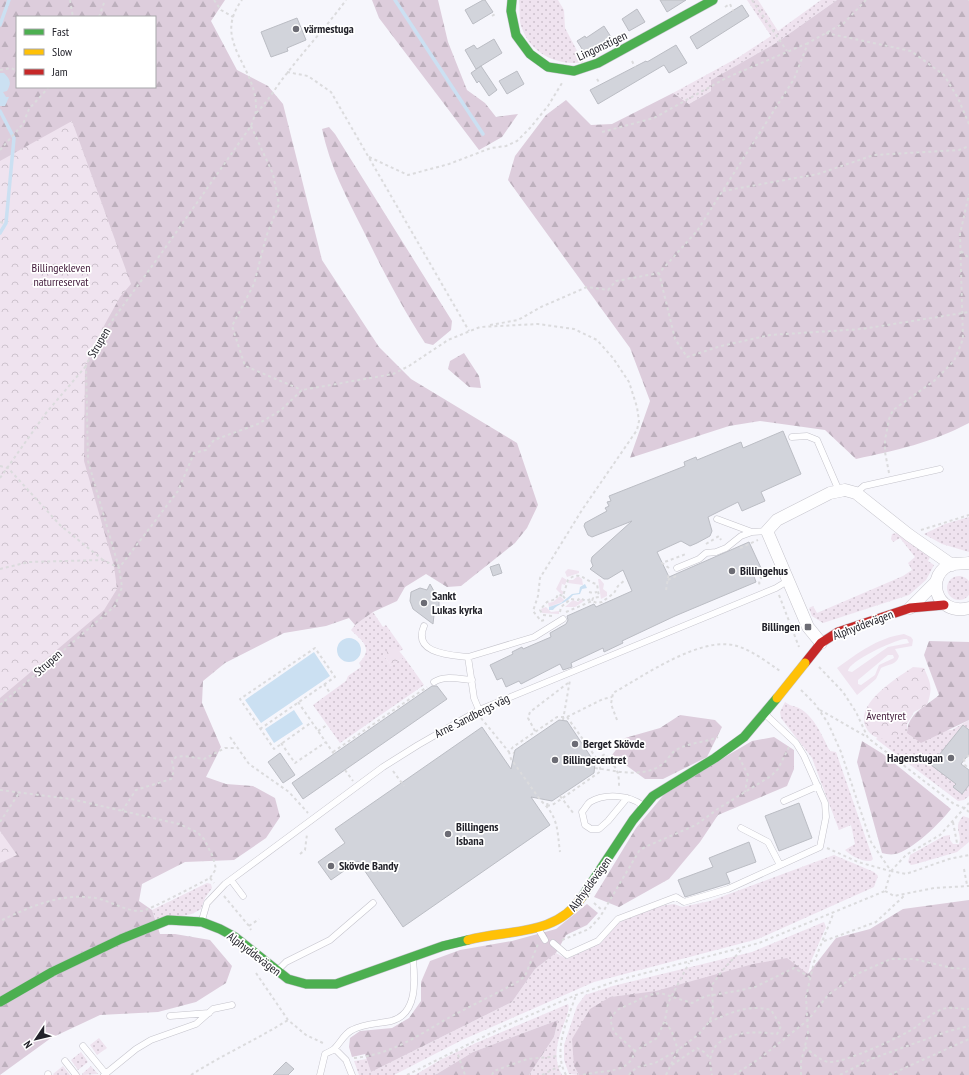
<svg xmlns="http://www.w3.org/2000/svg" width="969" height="1075" viewBox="0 0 969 1075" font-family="'PT Sans Narrow',sans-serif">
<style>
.grass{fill:url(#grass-dots)}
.forest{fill:url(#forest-firs);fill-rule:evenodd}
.park{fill:url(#park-crowns)}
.pitch{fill:#efe3ef;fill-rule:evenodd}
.water{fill:#cbe0f2}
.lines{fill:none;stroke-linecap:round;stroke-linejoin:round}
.stream{stroke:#cbe0f2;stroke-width:3.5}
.building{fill:#d2d4db;stroke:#bbbdc4}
.lane-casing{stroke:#c4c3cb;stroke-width:7}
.street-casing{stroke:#c4c3cb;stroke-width:13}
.fast-casing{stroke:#c4c3cb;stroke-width:10}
.slow-casing{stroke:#c4c3cb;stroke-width:10}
.jam-casing{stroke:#c4c3cb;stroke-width:10}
.path{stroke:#dbdbdd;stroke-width:2;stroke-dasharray:3 3;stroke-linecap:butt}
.lane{stroke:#fefeff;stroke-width:6}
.street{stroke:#fefeff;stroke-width:12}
.fast{stroke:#4caf50;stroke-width:9}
.slow{stroke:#ffc107;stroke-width:9}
.jam{stroke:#c62828;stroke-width:9}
.slow-bridge-casing{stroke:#c4c3cb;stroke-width:10;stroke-linecap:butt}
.slow-bridge{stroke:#ffc107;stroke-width:9}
.poi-dot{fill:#6c6c74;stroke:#fff;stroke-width:1.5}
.labels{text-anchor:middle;stroke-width:3.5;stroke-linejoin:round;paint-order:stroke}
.poi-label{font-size:12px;font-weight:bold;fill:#22222a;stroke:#fff;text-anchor:start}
.street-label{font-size:12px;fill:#22222a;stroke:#fff}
.park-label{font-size:12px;fill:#411a3a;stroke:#fff}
</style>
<defs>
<pattern id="grass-dots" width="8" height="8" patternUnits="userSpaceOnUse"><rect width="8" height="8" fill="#efe3ef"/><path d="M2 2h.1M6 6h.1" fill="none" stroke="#cdc2cd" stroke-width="1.8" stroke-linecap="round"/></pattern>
<pattern id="forest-firs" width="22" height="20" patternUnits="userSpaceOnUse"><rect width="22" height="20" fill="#ddcddc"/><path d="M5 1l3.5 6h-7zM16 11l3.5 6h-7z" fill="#bdb0bd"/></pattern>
<pattern id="park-crowns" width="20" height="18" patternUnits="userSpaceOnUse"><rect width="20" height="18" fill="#efe3ef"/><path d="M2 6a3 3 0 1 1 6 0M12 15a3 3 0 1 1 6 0" fill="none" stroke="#cdc2cd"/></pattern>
</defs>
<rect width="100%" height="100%" fill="#f6f6fc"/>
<path class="grass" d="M 519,0 L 558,0 L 564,10 L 565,28 L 583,62 C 555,67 527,51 520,22 C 519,15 520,7 519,0 Z
M 747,0 L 758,0 L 778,31 L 821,0 L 837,0 L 776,43 L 711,80 L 711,91 L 689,104 L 673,93 L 739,57 L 771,36 Z
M 969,517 L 969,552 L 942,544 L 924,534 L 945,524 Z
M 897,533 L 930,557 L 928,561 L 934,565 L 926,580 L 909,595 L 823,623 L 812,616 L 809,608 L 813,606 L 817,613 L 903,576 L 912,570 L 908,563 L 915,557 L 900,538 L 893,542 L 891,539 L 892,534 Z
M947 588a12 12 0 1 1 24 0a12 12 0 1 1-24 0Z
M 373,612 L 383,627 L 386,625 L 403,649 L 399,652 L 383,654 L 391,666 L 404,657 L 424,685 L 340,743 L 313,705 L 346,681 L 348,676 L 361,667 L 359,663 C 374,648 362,641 351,630 L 355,625 Z
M 785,702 C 790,706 794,706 799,708 C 815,717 822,736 830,751 L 836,752 L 873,859 L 871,861 C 863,862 851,856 845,850 L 855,844 L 851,825 L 839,830 L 812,758 L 781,718 L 780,712 Z
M 969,720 L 969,730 L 963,725 L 932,765 L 956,784 L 954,787 L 969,785 L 969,796 L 964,800 L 958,801 L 876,739 L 887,728 L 907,724 L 907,733 L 952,730 Z
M 963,816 L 969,818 L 969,842 L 957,852 L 916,864 L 911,865 L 908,862 L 910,855 L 944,836 L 950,835 L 950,840 L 953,844 L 959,844 C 963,833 952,829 963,816 Z
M 834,855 L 874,872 L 878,876 L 874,887 L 758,939 L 594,982 L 462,1040 L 394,1075 L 359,1075 L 354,1061 L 367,1059 L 371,1072 L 512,1002 L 535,969 L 556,953 L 567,959 L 601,943 L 617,924 L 627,918 L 660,906 L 674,904 L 682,907 L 710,901 Z
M 207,883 L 211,884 L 212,888 L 205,898 L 201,909 L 192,914 L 156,921 L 152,910 Z
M 824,922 L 826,927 L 811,961 L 808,974 L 610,997 L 574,1066 L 579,1075 L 569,1074 L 564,1060 L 564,1045 L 577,1006 L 585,995 L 613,986 L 752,952 Z
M 568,1004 C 573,1015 545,1047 562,1075 L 529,1075 L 554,1037 L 558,1020 L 473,1052 L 435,1075 L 415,1075 L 442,1059 L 476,1043 Z
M 99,1038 L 107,1048 L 97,1055 L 90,1045 Z
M 81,1052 L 88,1062 L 78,1070 L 71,1060 Z
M 63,1066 L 70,1075 L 54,1075 L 53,1074 Z
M 91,1066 L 98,1074 L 83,1075 L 82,1074 Z"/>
<path class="forest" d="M 0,0 L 225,0 L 211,21 L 237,70 L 268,86 L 283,104 L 322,260 L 379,347 L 411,379 L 517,443 L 538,505 L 527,528 L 515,543 L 461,586 L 447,587 L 426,574 L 405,587 L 397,601 L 373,612 L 355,625 L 349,618 L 326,626 L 284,633 L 225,663 L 203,681 L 202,703 L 221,747 L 206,777 L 226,784 L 253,786 L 275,798 L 280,817 L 266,838 L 234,860 L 185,862 L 142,884 L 139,901 L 152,910 L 160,934 L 175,934 L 210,940 L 232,966 L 226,983 L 196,1002 L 158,1012 L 100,1015 L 51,1038 L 0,1075 ZM 17,17 L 155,17 L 155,87 L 17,87 Z
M 372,0 L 438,0 L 448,42 L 467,90 L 485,103 L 496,117 L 518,114 L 502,137 L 479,150 L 379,18 Z
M 837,0 L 969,0 L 969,423 C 931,443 897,450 856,459 L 825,430 L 760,421 L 729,426 L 630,458 L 650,401 L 630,348 L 508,180 L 515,156 L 546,115 L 566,100 L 591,125 L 612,124 L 673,93 L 689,104 L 711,91 L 711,80 L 776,43 Z
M 329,127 L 335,134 L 452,321 L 451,330 L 433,345 L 425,343 C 401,306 382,269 363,230 C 346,196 330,167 322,129 Z
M 464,353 L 479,376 L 481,388 L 469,387 L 448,369 L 450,361 Z
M 929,641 L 969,642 L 969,720 L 921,743 L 907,733 C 908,713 925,707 939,695 L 924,655 Z
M 680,715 L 715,720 L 722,727 L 707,757 L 663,779 L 645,779 L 612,755 L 625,738 L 660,728 Z
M 774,737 L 794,750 L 794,769 L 787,786 L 718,815 L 700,842 L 669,879 L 619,907 L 594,897 L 636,828 L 667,791 L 752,741 Z
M 862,741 L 883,754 L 951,809 C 941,822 912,851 895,854 C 891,855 886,854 882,853 L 857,762 Z
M 969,900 L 969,1075 L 579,1075 L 574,1066 L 572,1039 L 590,1009 L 610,997 L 656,991 L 753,964 L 787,958 L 808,974 L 836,938 L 870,929 L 903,909 Z
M 587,904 L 598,913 L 587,925 L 566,935 L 556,953 L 535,969 L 512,1002 L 371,1072 L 365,1054 L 352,1057 L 349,1047 L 350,1038 L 360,1031 L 392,1028 L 409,1018 L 421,1001 L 421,982 L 430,961 L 460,950 L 512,941 L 556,929 Z
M 558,1020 L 554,1037 L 529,1075 L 435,1075 L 473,1052 Z"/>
<path class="park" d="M 72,121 L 131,284 L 120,297 L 105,324 L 89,356 L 85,371 L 84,461 L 114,566 L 117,589 L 104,610 L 0,698 L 0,161 Z
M 395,646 L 404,657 L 391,666 L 383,654 Z
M 913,667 L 924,668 C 931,684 933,688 927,705 L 914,712 L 907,724 L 893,740 C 880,739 870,738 865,725 C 857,702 897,678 913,667 Z
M 0,831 L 17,855 L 0,863 Z"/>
<path class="pitch" d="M 568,569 L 579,571 L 579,573 L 567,577 L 565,572 Z
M 578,576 L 582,579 L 583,585 L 568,583 L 569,580 L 573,580 Z
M 562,577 L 567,580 L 565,585 L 562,584 L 562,582 L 561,590 L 564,592 L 562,595 L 556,589 Z
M 598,579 L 600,579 L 604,584 L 603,589 L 607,592 L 607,596 L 601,599 Z
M 560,596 L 565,601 L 549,607 L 548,603 L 553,602 Z
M 581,599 L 584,601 L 575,607 L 565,607 L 573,600 L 578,602 Z
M 546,607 L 551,612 L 559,611 L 559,614 L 542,613 L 541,609 Z
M 904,634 L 911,637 L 913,640 L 912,646 L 895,649 L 899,656 C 897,665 888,664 881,668 L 876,679 L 857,695 L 837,668 C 858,653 877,638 904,634 ZM 904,639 L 907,639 L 909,643 L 888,647 L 852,672 L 848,671 C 849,661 893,641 904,639 ZM 888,655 L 893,655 L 894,658 L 879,665 L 875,675 L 861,685 L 858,684 L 858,680 Z"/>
<path class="water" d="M 0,73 L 4,73 C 10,79 12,83 7,91 L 3,92 L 6,97 L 9,97 L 5,106 L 0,106 Z
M 585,584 L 587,588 L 582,589 L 580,594 L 573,595 C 567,603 557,604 553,610 L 549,610 L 549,607 L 561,603 L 572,594 L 579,593 L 580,587 Z
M337 650a12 12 0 1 1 24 0a12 12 0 1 1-24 0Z
M 314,652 L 330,676 L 261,723 L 245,700 Z
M 294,710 L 303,724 L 274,743 L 265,729 Z"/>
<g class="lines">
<path class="stream" d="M 395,0 L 483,134
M 0,25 L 9,0
M 0,111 L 14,138 L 6,223 L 0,233"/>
</g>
<path class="building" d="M 483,0 L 485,0 L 493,12 L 473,24 L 465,10 Z
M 660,0 L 686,0 L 667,12 Z
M 742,5 L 749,16 L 697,49 L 690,37 Z
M 637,9 L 645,22 L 629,31 L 622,19 Z
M 297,18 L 306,40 L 287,48 L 288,51 L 271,57 L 261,32 Z
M 604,26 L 611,37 L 592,50 L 590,48 L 584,52 L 577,41 L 585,36 L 586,38 Z
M 494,39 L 502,53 L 476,69 L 465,50 L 474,45 L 477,49 Z
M 676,45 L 687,63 L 669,73 L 664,65 L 598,104 L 590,90 L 646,61 L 647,62 Z
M 481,66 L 497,90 L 489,96 L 479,81 L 477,83 L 471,73 Z
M 517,71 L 524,84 L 507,94 L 499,81 Z
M 783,431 L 801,474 L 761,492 L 765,501 L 742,511 L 738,502 L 708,517 L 712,531 L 710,536 L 697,543 L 690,546 L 681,541 L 657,552 L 669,577 L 749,542 L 761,568 L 753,574 L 756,582 L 675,616 L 622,641 L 623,643 L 604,652 L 603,648 L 571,663 L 572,667 L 563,670 L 560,664 L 521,684 L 519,681 L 506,687 L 502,678 L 497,680 L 490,665 L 513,654 L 512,652 L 522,647 L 523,649 L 551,637 L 550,633 L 566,624 L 568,620 L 567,616 L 594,604 L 596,607 L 632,591 L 623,570 L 608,579 L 604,579 L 590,569 L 593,566 L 591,561 L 592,557 L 632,521 L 592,537 L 588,535 L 584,526 L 585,523 L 607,511 L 605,508 L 609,506 L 607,502 L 611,501 L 609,496 L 685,466 L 684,462 L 696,457 L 697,460 L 741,442 L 743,448 Z
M 499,564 L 502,573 L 493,576 L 490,567 Z
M 430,584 L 439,600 L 439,607 L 434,615 L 433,624 L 413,609 L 410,601 L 411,592 L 420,588 L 427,590 Z
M 432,686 L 437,686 L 447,699 L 303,799 L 292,783 Z
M 559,720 L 567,721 L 595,763 L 594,773 L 552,801 L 531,797 L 550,825 L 403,927 L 358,861 L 331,880 L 318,862 L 345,843 L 335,829 L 482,727 L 511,769 L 515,750 Z
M 963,725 L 969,730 L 969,754 L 961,764 L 969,770 L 969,785 L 962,794 L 953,787 L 956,784 L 931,765 Z
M 280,753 L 295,775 L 283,783 L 268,762 Z
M 799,803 L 812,838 L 779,851 L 765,816 Z
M 749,842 L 756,862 L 726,873 L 730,883 L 685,897 L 678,880 L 713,867 L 709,858 Z
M 286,1062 L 294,1069 L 288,1075 L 273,1075 Z"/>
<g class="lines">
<g class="lane-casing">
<path id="lane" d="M 792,437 L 807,436 L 817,440 L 839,491
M 856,493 L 864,486 L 940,469
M 717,519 L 752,532
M 677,568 L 699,559 L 706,553 L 716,552 L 726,548 L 741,536 L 752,532 L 767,531
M 424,626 C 412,654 451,655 468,657 L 474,698 L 479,710
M 468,657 L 534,637 L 563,619
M 434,682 C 445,675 460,679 472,680
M 627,798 L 608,821 L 599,829 L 591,829 L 585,825 L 582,812 C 585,809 587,804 590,802 C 605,793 629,795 642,805
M 784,801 L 818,786
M 741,828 L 768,842 L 780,865
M 231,880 L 243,896
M 202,920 L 207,903 L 225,884 L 383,767 L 418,745 L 479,710 L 776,588 L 789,580
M 539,930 L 545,940
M 553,943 L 567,955 L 598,941 L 618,919 L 676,897 L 684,902 L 728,889 L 820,847 L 826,817 L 825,803 L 804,756 L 796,743 L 766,715
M 279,969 L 286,962 L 330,940 L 373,903
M 170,1016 L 209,1013
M 83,1046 L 106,1074
M 335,1049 L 346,1060 L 352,1075
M 65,1061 L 76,1075
M 48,1074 L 48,1075
M 104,1075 L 136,1049 L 151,1040 L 196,1024 L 213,1009 L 232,1005
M 320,1075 L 325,1054 C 328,1052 333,1051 335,1048 C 341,1042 344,1034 352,1030 C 365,1023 378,1024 391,1021 C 418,1014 415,980 413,959"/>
</g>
<g class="street-casing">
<path id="street" d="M 969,563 C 964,564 958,563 953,564 C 924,572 934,617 969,608
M 910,608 L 936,582
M 821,643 L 808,627 L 767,531 L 777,520 L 830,493 L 845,490 L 856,493 L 909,535 L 952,565"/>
</g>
<g class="fast-casing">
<path id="fast" d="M 512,0 L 511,11 L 516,35 L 530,54 L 548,67 L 574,71 L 598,63 L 713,0
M 582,897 L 633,820 L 653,796 L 715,758 L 744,737 L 777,698
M 0,1002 L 52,972 L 121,939 L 168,920 L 202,922 L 220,929 L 235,937 L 288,979 L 306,984 L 336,984 L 443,946 L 468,940"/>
</g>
<g class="slow-casing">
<path id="slow" d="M 468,940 C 509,929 555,937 582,897"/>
</g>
<g class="jam-casing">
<path id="jam" d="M 805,663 L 821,643 L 838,632 L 910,608 L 944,605"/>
</g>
<path class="path" d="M 70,0 L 73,17
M 214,0 L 221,10 L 233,17
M 752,0 L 787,51
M 866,0 L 844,23 L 808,43 L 794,79 L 697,231 L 659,273 L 675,339 L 687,357 L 721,346 L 770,335 L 862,329 L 969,312
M 969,0 L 969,1
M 725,7 L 730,4 L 733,11
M 492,16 L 497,13
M 99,17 L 105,0
M 826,33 L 911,51 L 944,75 L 958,98 L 969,124
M 632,61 L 635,67
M 0,70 L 11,68 L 17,71
M 287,72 L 308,76 L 331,92 L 469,331
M 597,79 L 600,84
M 256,113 C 269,101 276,86 288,72 C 307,47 328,25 346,0
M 251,126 L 273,174 L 279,204 L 266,237 L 254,284 L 232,326 L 245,366 L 302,390
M 602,132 L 654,118 L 726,78 L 808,43
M 0,150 L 23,124 L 29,109 L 49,87
M 369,157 L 408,175 L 449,164 L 491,148 L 506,146 L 517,141 L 530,128 L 548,106 L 562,83
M 723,191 L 818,174 L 874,155 L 959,150 L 969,146
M 0,222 L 3,223
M 961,251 L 969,258
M 490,325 L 518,320 L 541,307 L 587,287 L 608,290 L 616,281 L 659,273
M 0,466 L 8,468 L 60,525 L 103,560
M 889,473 L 885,452 L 885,440 L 889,419 L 893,410 L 934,381 L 954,361 L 963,339 L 960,234 L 969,194
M 0,478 L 46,413 L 86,366
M 921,530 L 969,515
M 706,544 L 719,536 L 721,540
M 740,548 L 758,540
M 669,568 L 662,563 L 686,554
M 0,569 L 29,562 L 103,560 L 119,568 L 178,491 L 194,453 L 206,450 L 214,440 L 258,424 L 281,410 L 302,390 L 393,374 L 409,366 L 448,340 L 480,327 L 538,324 L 574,329 L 597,340 L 613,358 L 629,382 L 637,407 L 639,421 L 637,430 L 582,510 L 540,578 L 538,596 L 533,611 L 541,621 L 544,620
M 757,571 L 761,578 L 759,583 L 761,587
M 668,580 L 676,576
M 666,590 L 669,572
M 589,592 L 593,593 L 597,592
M 779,595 L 799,647
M 563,596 L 568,602
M 560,612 L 561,607 L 571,599 L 578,600 L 580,598 L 586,601 L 593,598 L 592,601
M 566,612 L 592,601 L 597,603 L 602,602 L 614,593 L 618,586 L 625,580
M 552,616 L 543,615 L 540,610 L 547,602 L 556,599 L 558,594 L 563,596 L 568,580 C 580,569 585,582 597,584 L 599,597 L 593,598
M 819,667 L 843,692 L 856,712 L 868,738 L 954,804 L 964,808 L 969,812
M 324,684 L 330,693
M 801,690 L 815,704 L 828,723 L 841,752 L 871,842 L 891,871
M 298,702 L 334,754
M 0,705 L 115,606 L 122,587 L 119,568 L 88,461 L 86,365 L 103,333 L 163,251 L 251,126 C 253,120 256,114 256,108 C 257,66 211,41 242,0
M 820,710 L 867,737
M 567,717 L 603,699 L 612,697
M 481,718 L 509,752 L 514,753
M 563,720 L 570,680
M 617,720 L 611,704 L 613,693 C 644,676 701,635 737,646 C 753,651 767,662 780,671
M 260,729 L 335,677 L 315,648 L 240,699 L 274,749 L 312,722
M 318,731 L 327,725
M 535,731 L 528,718 L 530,712 L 568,683
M 230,737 L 249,764 L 289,792 L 308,813
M 281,743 L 295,763 L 326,742
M 333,752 L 427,687
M 969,755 L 964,759 L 965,765 L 969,769
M 739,757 L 748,775 L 745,792
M 597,759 L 605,754 C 608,759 616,767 617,771 C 619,775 619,783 619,788
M 595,768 C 617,771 644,779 664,763 C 668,759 671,753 676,750 C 690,742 704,743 718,737
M 345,770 L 353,781
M 393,771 L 404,786
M 0,790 L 71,799 L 179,824 L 197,832 L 204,839 L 213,857 L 216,869 L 210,878 C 200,883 148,911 141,911 C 126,911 114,903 100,899 C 64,891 32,906 0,921
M 560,796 L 574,814
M 547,806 L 554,804 L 601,771 L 597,759 L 567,717 L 557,717 L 513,747 L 509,752 L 511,759 L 541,801 C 559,817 557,831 560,852
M 547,806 L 548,800
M 122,811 L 136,790 L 171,779 L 174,771 L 172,761 L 176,757 L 184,756 L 204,759 L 225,748 L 238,748
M 0,822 L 19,793
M 953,822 L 957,843
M 827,848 L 858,862 L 890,871
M 300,854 L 305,850 L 307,834
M 964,869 L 967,885
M 891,871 L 906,855 L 940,835 L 969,803
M 210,878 L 214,883
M 885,891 L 894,896 L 934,888 L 969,886
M 224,896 L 249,926 L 251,930
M 594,903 L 603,911
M 249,926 L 259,919
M 562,940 L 589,929 L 600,917 L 639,851 L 645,847 L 696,825 L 719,808 L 771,776 L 778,769 L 789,747
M 824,941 L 876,922 L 905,895
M 256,973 L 288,1020 L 306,1035 L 325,1044
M 709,1022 C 730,1013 748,1004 771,1010 L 781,1026 L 777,1034 C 757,1031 717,1030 711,1056 C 709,1062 711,1069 712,1075
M 805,1047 C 811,1052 819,1060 828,1062 C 843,1064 903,1036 916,1027 C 925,1020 935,1010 947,1008 C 954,1007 962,1009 969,1009
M 456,1049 L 465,1075
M 635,1051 L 614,1032 L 610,1019 L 617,1010 L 649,995 L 660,993 L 692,1003 L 706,996 L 737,991 L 755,987 L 794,968 L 811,978
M 354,1058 C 388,1055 415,1038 443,1021 C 468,1007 494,995 519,981 L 525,976 L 538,944
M 672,1065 L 697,1048 L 704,1052 L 710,1058
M 191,1075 C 222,1055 256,1040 288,1020
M 407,1075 L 503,1027 L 576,995 L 619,980 L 759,943 L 885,891 L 891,871 L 906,874 L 949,859 L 969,855
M 492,1075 L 494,1071 L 527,1059 L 560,1056
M 542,1075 L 562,1065
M 566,1075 C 552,1050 568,1019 576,995
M 583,1075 C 605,1069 629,1075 635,1051 L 657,1038 L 665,1020 L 668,1003 L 689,963
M 629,1075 L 631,1072 L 638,1067 L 655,1063 L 678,1050 L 672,1032 L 665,1021
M 666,1075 L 678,1050 L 699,1034 L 709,1022 L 713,1013 L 712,985 L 722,971 L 742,949
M 734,1075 L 759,1059 L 808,1020 L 828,995 L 857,974 L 891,959 L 914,959 L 952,968 L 969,969
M 801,1075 L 801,1062 L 808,1034 L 806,997 L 814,962 L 834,912
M 840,1075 L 871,1059 L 949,1031 L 969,1026
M 889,1075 L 969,1039"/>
<use href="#lane" class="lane"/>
<use href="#street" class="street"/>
<use href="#fast" class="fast"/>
<use href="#slow" class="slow"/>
<use href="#jam" class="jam"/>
<g class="slow-bridge-casing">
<path id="slow-bridge" d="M 777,698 L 805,663"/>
</g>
<use href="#slow-bridge" class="slow-bridge"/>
</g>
<g class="poi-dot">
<circle cx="296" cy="29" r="4"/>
<circle cx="732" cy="571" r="4"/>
<circle cx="424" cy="603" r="4"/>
<rect x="804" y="623" width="8" height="8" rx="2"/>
<circle cx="575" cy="744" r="4"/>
<circle cx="951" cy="758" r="4"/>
<circle cx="555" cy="760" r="4"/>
<circle cx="448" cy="834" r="4"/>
<circle cx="331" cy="866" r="4"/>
</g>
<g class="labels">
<g class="poi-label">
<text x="304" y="33">värmestuga</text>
<text x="740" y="575">Billingehus</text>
<text x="432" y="600">Sankt<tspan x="432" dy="14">Lukas kyrka</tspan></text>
<text x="800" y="631" text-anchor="end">Billingen</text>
<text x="583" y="748">Berget Skövde</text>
<text x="943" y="762" text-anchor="end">Hagenstugan</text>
<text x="563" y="764">Billingecentret</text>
<text x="456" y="831">Billingens<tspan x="456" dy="14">Isbana</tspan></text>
<text x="339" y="870">Skövde Bandy</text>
</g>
<g class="street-label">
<text transform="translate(602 46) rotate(-25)" y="4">Lingonstigen</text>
<text transform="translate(99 343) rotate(-60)" y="4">Strupen</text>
<text transform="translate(863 625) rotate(-21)" y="4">Alphyddevägen</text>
<text transform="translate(48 663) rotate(-41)" y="4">Strupen</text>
<text transform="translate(472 716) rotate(-27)" y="4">Arne Sandbergs väg</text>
<text transform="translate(590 884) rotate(-54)" y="4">Alphyddevägen</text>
<text transform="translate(254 954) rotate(37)" y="4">Alphyddevägen</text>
</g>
<g class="park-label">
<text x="61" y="272">Billingekleven<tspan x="61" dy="14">naturreservat</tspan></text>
<text x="886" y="720">Äventyret</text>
</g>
</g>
<rect x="16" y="16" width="140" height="72" fill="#ffffff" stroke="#a7a7aa"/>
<rect x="24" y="29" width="20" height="6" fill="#4caf50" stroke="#a7a7aa"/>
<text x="52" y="36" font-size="12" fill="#22222a">Fast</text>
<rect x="24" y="49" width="20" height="6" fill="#ffc107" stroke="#a7a7aa"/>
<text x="52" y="56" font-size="12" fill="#22222a">Slow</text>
<rect x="24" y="69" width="20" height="6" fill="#c62828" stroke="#a7a7aa"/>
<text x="52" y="76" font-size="12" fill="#22222a">Jam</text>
<g transform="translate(36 1039) rotate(235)" stroke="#ffffff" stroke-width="3" paint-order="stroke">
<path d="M0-3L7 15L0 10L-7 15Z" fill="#22222a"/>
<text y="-6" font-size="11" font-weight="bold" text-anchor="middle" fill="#22222a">N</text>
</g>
</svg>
